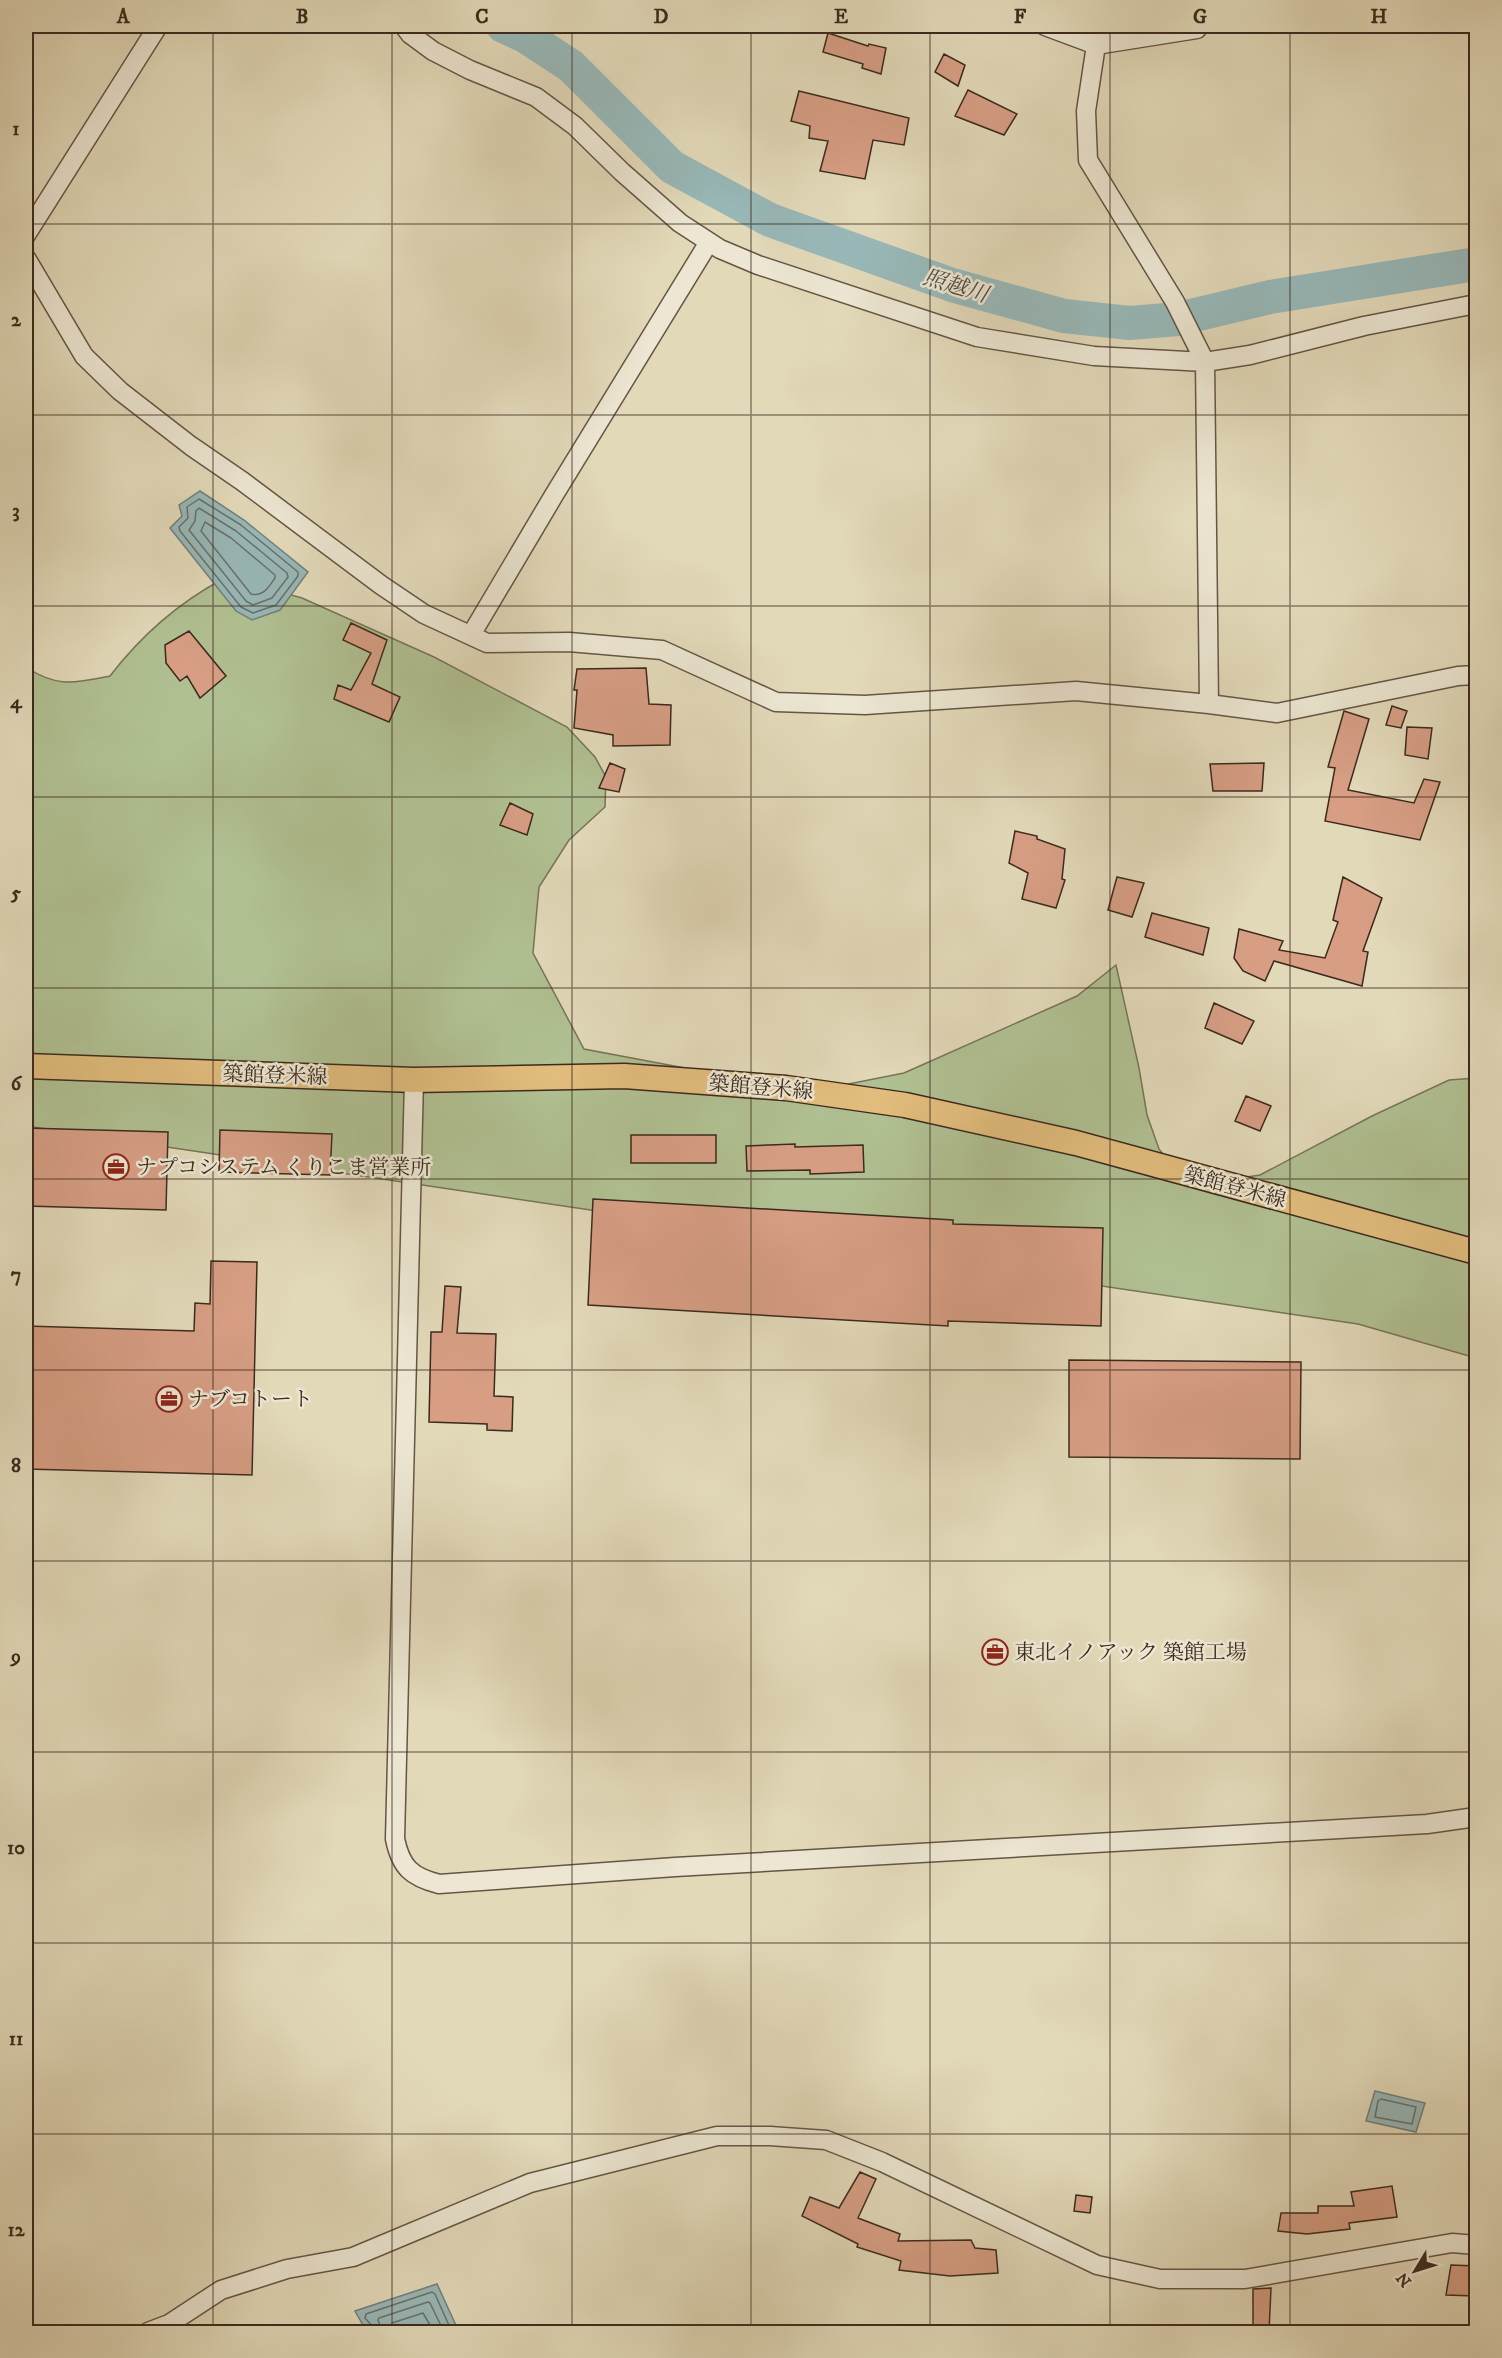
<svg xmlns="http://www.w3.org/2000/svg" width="1502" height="2358" viewBox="0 0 1502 2358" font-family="'IM FELL DW Pica','Noto Serif JP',serif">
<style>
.green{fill:#b0c092;stroke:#767558;stroke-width:1.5}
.water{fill:#98b8b8;stroke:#737f7a;stroke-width:1.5}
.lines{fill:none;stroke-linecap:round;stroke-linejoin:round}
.shore{stroke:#6a716a;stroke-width:1.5}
.river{stroke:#98b8b8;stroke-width:34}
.building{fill:#d79e84;stroke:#3b2a1d;stroke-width:1.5}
.minor-casing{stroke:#655644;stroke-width:21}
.major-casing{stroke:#3b2a1d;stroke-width:27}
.minor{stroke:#ece6d2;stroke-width:18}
.major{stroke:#e1bc7c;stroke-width:24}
.grid{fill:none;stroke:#3b2a1d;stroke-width:1.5;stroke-opacity:0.55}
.labels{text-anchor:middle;stroke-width:5;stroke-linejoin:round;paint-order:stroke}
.street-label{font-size:21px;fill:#3b2a1d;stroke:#ece6d2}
.poi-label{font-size:21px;fill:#3b2a1d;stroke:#ece6d2;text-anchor:start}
.water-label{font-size:22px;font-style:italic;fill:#524e44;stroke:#ece6d2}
.neatline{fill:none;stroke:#3b2a1d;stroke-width:2}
.grid-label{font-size:20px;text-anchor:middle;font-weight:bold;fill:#3b2a1d}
</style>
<rect width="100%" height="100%" fill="#e2d9b9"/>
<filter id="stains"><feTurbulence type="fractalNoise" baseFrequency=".00333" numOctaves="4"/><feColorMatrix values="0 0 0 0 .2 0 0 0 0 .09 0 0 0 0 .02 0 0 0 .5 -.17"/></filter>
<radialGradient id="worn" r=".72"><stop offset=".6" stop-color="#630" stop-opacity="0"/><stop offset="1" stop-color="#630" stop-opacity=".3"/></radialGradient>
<path class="green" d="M 221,580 L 252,584 L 302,598 L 434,657 L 567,727 L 595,757 L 606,777 L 605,807 L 569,840 L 539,887 L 537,908 L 533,953 L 584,1049 L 685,1068 L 803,1093 L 904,1073 L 1077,996 L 1116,965 L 1139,1068 L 1147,1115 L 1159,1149 L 1175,1170 L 1214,1182 L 1260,1175 L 1372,1116 L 1449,1080 L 1476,1078 L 1476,1358 L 1358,1324 L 26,1126 L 26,667 C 57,688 75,683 110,676 C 140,637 177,604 221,580 Z"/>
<path class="water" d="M 200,491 L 244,520 L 308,572 L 280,610 L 252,620 L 236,611 L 170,528 L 182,516 L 179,505 Z
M 1375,2091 L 1425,2103 L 1416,2132 L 1366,2121 Z
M 437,2284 L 459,2332 L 372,2332 L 364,2327 L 355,2311 Z"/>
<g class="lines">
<path class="shore" d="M 199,499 L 241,525 L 298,572 L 298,576 L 276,605 L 253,613 L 241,607 L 180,531 L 179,527 L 188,518 L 187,507 Z
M 199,508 L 236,531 L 287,573 L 288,577 L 272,598 L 253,605 L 246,601 L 189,530 L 195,521 L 196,511 Z
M 205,522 L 231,538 L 275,575 L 275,578 C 269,587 263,597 251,594 L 201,531 Z
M 1381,2099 L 1416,2107 L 1412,2124 L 1375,2117 L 1378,2101 Z
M 374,2332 L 373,2327 L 365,2318 L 366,2314 L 432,2292 L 435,2294 L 452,2332
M 382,2332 L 378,2320 L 379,2318 L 428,2302 L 430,2303 L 444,2332
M 391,2332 L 392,2323 L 423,2313 L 434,2332"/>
<path class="river" d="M 503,26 L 525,36 L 571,66 L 672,167 L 770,220 L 952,285 L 1064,316 L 1130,323 L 1178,319 L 1270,297 L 1476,264"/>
</g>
<path class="building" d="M 828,33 L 868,46 L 869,44 L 886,48 L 881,74 L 862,68 L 863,64 L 823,52 Z
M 944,54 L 965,65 L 958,86 L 935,72 Z
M 968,90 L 1017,114 L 1004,135 L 955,116 Z
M 799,91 L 909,118 L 904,145 L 873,140 L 865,179 L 820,171 L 828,141 L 809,138 L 810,126 L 791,121 Z
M 351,623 L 387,640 L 372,684 L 400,697 L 389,722 L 334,699 L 338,685 L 351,690 L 371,653 L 343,640 Z
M 189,631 L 226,676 L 200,698 L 187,676 L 180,681 L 166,663 L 165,645 Z
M 646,668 L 649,704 L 671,705 L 670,745 L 613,746 L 613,735 L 574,728 L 577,690 L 574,690 L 577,669 Z
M 1392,706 L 1407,711 L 1401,728 L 1386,725 Z
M 1344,711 L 1369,719 L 1348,790 L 1414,803 L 1424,779 L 1440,782 L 1420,840 L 1325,821 L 1335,768 L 1328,767 Z
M 1407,727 L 1432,728 L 1428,759 L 1405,755 Z
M 610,763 L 625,769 L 619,792 L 599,788 Z
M 1264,763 L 1262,791 L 1213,791 L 1210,764 Z
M 510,803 L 533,814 L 527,835 L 500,825 Z
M 1015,831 L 1037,836 L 1037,839 L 1065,849 L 1062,879 L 1065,880 L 1056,908 L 1022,899 L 1028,873 L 1009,863 Z
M 1117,877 L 1144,883 L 1132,917 L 1108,910 Z
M 1343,877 L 1382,898 L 1363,951 L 1368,952 L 1362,986 L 1274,961 L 1265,981 L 1243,971 L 1234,958 L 1239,929 L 1283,941 L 1279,950 L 1325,958 L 1338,922 L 1333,920 Z
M 1152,913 L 1209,928 L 1203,955 L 1145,937 Z
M 1214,1003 L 1254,1021 L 1242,1044 L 1205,1028 Z
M 1246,1096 L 1271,1106 L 1260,1131 L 1235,1121 Z
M 26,1128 L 168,1132 L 166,1210 L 26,1206 Z
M 220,1130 L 332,1134 L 330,1175 L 219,1172 Z
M 631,1135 L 716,1135 L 716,1163 L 631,1163 Z
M 795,1144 L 795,1147 L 863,1145 L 864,1172 L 810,1174 L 810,1170 L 747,1171 L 746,1146 Z
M 593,1199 L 953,1220 L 953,1224 L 1103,1228 L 1101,1326 L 948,1321 L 948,1326 L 588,1305 Z
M 211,1261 L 257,1262 L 252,1475 L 26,1469 L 26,1326 L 194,1331 L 195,1303 L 210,1304 Z
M 445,1286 L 461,1287 L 457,1333 L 496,1334 L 494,1396 L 513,1397 L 512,1431 L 487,1430 L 487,1424 L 429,1422 L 431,1332 L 442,1332 Z
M 1069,1360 L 1301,1362 L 1300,1459 L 1069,1457 Z
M 860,2172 L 876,2179 L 858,2218 L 900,2234 L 898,2241 L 971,2240 L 975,2248 L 996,2250 L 998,2273 L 950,2276 L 899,2270 L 901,2261 L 857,2247 L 858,2244 L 802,2216 L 810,2197 L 839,2208 Z
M 1392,2186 L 1397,2217 L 1349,2223 L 1350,2229 L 1307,2234 L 1278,2231 L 1281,2213 L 1318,2213 L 1318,2206 L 1354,2206 L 1351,2192 Z
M 1076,2195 L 1092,2197 L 1090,2213 L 1074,2211 Z
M 1451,2265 L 1476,2266 L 1474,2296 L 1446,2295 Z
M 1271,2288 L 1269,2332 L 1253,2332 L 1253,2289 Z"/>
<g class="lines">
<g class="minor-casing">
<path id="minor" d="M 404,26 L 410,34 L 433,51 L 470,70 L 536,97 L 575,126 L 622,172 L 680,223 L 720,249 L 758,265 L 977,337 L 1094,356 L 1205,362 L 1250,355 L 1364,326 L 1476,304
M 1045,26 L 1096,45 L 1197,29
M 1102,26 L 1096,45 L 1086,111 L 1088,160 L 1175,302 L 1205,362 L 1209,704
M 26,235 L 158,26
M 26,258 L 84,356 L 120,391 L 191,446 L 242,481 L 381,585 L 424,614 L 487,643 L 569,642 L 662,650 L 776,702 L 865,705 L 1076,691 L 1209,704 L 1277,713 L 1458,676 L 1476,675
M 471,635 L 554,495 L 709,242
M 414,1080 L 395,1839 C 401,1868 412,1877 439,1884 L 675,1867 L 1427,1824 L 1476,1817
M 148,2332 L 169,2324 L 221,2290 L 287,2269 L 353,2257 L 530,2183 L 717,2136 L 770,2136 L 826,2140 L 882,2162 L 1097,2265 L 1160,2279 L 1245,2279 L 1452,2243 L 1476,2245"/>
</g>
<g class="major-casing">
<path id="major" d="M 26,1066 L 414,1080 L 624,1076 L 786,1088 L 905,1105 L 1076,1143 L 1476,1252"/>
</g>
<use href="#minor" class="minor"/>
<use href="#major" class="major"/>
</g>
<path class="grid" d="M 213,26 L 213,2332M 392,26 L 392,2332M 572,26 L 572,2332M 751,26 L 751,2332M 930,26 L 930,2332M 1110,26 L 1110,2332M 1290,26 L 1290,2332M 26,224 L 1476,224M 26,415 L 1476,415M 26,606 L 1476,606M 26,797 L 1476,797M 26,988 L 1476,988M 26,1179 L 1476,1179M 26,1370 L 1476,1370M 26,1561 L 1476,1561M 26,1752 L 1476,1752M 26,1943 L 1476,1943M 26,2134 L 1476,2134"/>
<defs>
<g id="office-ring" transform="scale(1.35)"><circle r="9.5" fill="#ece6d2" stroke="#8f2418" stroke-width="1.5"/><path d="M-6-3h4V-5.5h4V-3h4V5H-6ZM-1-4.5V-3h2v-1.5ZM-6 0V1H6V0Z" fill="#8f2418"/></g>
</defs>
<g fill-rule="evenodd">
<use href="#office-ring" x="116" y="1167"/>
<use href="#office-ring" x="169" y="1399"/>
<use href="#office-ring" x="995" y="1652"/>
</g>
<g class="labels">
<g class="street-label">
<text transform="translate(275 1075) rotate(2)" y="7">築館登米線</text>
<text transform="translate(761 1087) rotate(5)" y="7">築館登米線</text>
<text transform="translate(1235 1187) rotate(15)" y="7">築館登米線</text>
</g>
<g class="poi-label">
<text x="136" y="1174">ナプコシステム くりこま営業所</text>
<text x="188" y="1406">ナブコトート</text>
<text x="1014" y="1659">東北イノアック 築館工場</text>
</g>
<g class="water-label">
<text transform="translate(956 285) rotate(17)" y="8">照越川</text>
</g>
</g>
<rect width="1502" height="2358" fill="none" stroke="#e2d9b9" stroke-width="66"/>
<g transform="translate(1415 2271) rotate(232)" stroke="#ece6d2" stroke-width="4.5" paint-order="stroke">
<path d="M0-4.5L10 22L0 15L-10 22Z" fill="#3b2a1d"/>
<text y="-9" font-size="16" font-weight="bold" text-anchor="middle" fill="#3b2a1d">N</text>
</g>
<rect x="33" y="33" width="1436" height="2292" class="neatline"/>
<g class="grid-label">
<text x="123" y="23">A</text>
<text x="302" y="23">B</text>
<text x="482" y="23">C</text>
<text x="661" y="23">D</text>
<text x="841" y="23">E</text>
<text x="1020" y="23">F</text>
<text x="1200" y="23">G</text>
<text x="1379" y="23">H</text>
<text x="16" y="135">1</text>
<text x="16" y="326">2</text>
<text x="16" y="517">3</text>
<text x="16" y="708">4</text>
<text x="16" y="899">5</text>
<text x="16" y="1090">6</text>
<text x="16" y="1281">7</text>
<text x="16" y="1472">8</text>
<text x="16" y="1663">9</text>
<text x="16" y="1854">10</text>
<text x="16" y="2045">11</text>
<text x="16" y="2236">12</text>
</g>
<rect width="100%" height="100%" filter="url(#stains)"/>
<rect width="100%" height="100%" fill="url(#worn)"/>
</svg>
